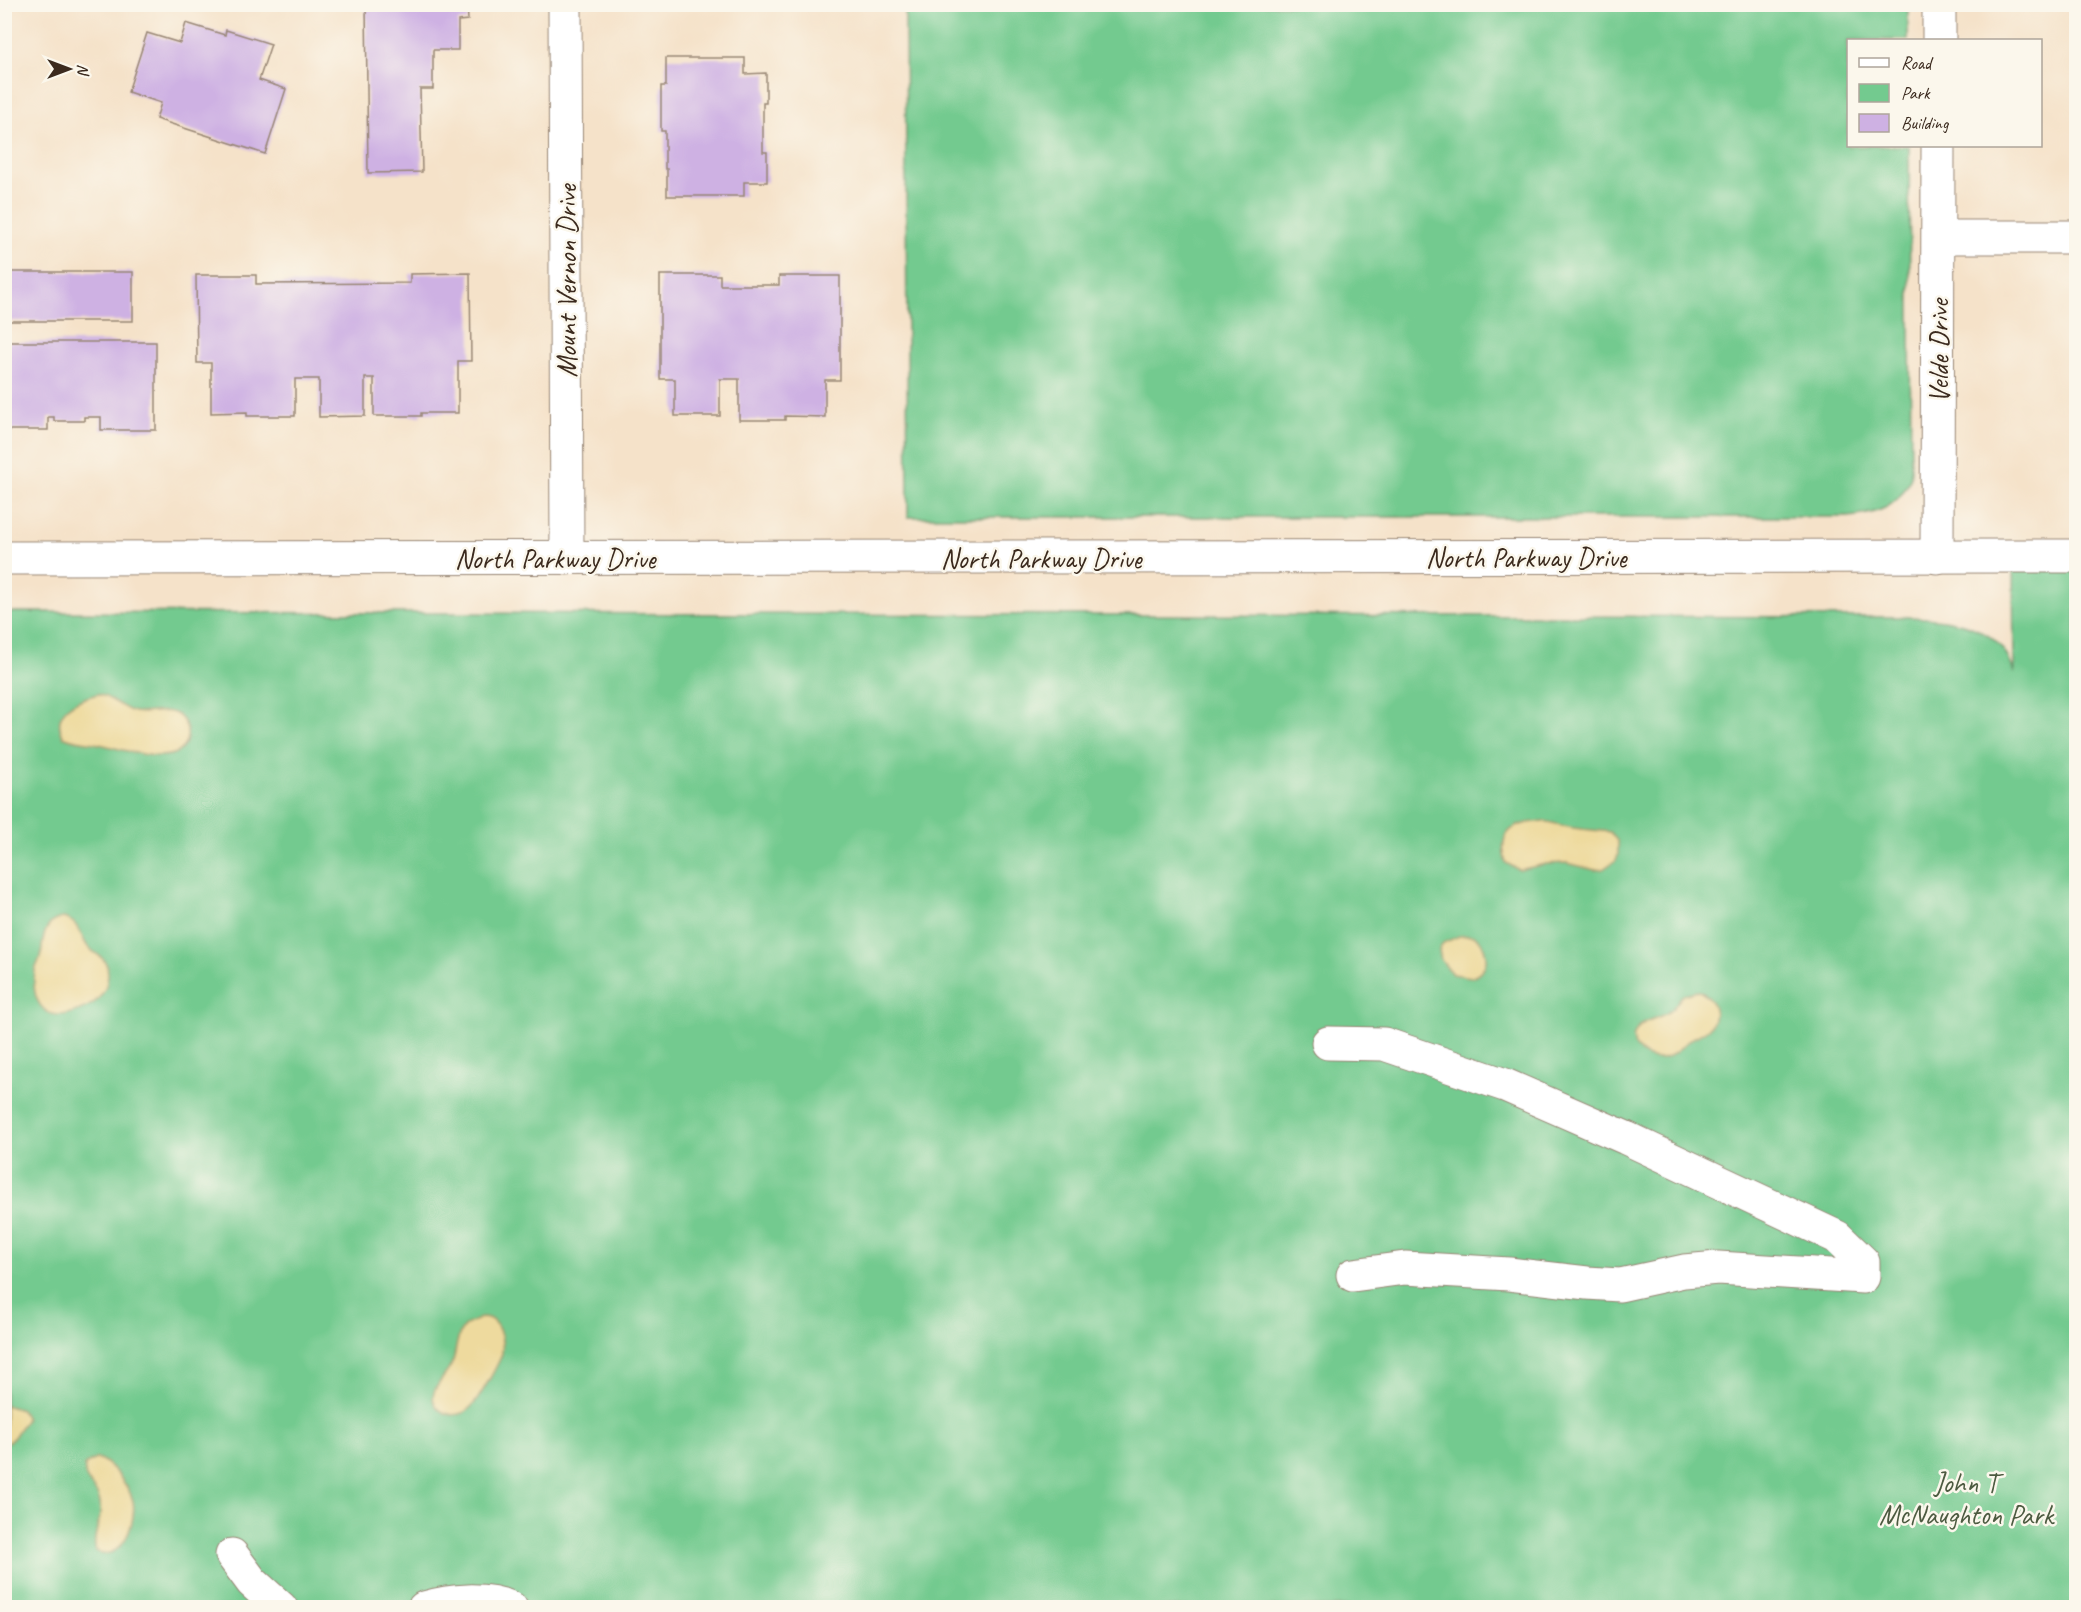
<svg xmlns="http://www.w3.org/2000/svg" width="2081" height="1612" viewBox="0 0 2081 1612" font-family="Caveat,sans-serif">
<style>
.green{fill:#73ca8f;stroke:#577a56;stroke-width:1.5}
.sand{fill:#eeda9e;stroke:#94825e;stroke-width:1.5}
.building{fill:#ceb1e3}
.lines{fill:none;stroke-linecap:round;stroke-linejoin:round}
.minor-casing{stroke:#988674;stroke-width:35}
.major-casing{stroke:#988674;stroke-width:35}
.minor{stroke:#fff;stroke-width:33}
.major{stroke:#fff;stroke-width:33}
.labels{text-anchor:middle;stroke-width:5;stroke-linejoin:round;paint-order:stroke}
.street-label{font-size:28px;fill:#3b2a1e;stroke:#fbf7ec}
.park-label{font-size:28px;fill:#4c5a40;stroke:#fbf7ec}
</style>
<rect width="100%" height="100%" fill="#fbf7ec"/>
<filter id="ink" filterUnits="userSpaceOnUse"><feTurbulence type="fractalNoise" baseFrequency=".0167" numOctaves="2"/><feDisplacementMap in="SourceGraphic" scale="12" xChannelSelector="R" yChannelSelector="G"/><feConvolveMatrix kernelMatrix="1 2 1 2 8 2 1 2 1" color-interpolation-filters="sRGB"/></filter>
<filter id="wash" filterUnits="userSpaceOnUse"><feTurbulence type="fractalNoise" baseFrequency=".008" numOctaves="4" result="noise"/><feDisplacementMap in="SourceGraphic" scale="24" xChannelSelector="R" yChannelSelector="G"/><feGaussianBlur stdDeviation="1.35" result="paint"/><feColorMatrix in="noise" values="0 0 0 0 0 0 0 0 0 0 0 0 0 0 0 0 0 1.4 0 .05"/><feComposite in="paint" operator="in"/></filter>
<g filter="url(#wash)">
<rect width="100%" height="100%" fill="#f5e2c9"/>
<path class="green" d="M 905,5 L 1908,5 L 1908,40 L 1848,40 L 1848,146 L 1909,146 L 1911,476 C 1900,507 1878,514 1848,517 L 908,517 Z
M 2013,557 L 2076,557 L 2076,1607 L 5,1607 L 5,612 L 1905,617 C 1949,618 2003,624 2014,674 Z"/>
<path class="sand" d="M 98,694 C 110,697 119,706 131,711 C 146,717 168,705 180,717 C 186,722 188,731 187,738 C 181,772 120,748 99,744 C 87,741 75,742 63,736 C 50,711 77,699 98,694 Z
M 1544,821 L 1573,828 L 1610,832 L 1618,842 L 1618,855 L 1616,860 L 1603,869 L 1595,870 L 1567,863 L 1546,864 L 1519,870 L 1506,863 C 1496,830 1515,823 1544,821 Z
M 63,918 C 78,921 79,932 86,944 C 90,951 97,953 103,959 C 111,968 108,985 102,994 C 95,1005 83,1009 71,1013 C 41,1022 31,997 35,971 C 36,966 40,960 41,954 C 43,945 42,935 48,927 C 51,922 56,919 63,918 Z
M 1459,936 C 1463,936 1470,935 1474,936 C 1484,940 1489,959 1484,967 C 1481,972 1477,974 1472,977 L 1452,974 L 1441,960 L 1439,950 L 1443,943 Z
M 1699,991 C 1713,997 1721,1016 1708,1029 C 1702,1034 1694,1037 1688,1041 C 1679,1049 1670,1060 1657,1059 C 1641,1058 1626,1043 1638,1028 C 1644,1019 1658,1019 1667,1013 C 1683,1002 1673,994 1699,991 Z
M 483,1317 C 499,1318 504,1339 502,1353 C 501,1360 479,1399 473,1405 C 470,1408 466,1412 462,1413 C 455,1416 446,1415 440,1410 C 421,1394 447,1378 452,1363 C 457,1352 455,1338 463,1328 C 467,1323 477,1320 483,1317 Z
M 5,1405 L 21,1410 L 26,1419 L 14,1437 L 5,1445 Z
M 97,1458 C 111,1463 129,1486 133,1501 C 137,1521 122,1564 96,1551 C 91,1536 103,1520 100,1503 C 98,1486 82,1484 85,1465 Z"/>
<g id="blocks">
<path class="building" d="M 366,4 L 467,4 L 468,20 L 458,21 L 458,50 L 433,50 L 433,89 L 420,89 L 422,172 L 368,173 Z
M 186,23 L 225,35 L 226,30 L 271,44 L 259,80 L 286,89 L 265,154 L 156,119 L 161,103 L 128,92 L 147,33 L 180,43 Z
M 666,58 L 745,58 L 745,74 L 766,73 L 766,103 L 763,103 L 763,152 L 767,152 L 767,182 L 744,182 L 744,196 L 667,196 L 667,169 L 665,169 L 665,131 L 661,131 L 661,86 L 666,86 Z
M 4,272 L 133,272 L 133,321 L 4,321 Z
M 470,273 L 471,361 L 458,361 L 458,413 L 421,413 L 421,416 L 374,416 L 374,378 L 365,378 L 365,416 L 319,417 L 319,379 L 295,379 L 295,416 L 247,416 L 247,412 L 211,413 L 211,363 L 197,363 L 196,275 L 256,275 L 256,284 L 410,283 L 410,274 Z
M 660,275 L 720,275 L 720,285 L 779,285 L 779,276 L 840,276 L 840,380 L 825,380 L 825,417 L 785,416 L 785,420 L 739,420 L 739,379 L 720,379 L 720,416 L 675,416 L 675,379 L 660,379 Z
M 4,342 L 156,342 L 156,430 L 101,430 L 101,417 L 84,417 L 84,421 L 54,421 L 54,417 L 48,417 L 48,430 L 4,430 Z"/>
</g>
</g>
<g filter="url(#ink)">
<use href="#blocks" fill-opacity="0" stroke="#988674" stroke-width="1.5"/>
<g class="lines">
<g class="minor-casing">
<path id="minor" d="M 565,4 L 567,558
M 1939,40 L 1939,4
M 1938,237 L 2076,237
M 1937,557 L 1938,146
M 1328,1043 L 1384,1044 L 1505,1085 L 1626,1138 L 1837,1237 L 1863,1262 L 1863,1277 L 1718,1268 L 1684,1271 L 1620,1285 L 1587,1283 L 1509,1274 L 1405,1268 L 1353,1275
M 232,1555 L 252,1582 L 281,1608
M 424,1608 C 451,1600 485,1597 511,1608"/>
</g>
<g class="major-casing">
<path id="major" d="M 4,558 L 2076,556"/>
</g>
<use href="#minor" class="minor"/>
<use href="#major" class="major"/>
</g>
</g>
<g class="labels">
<g class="street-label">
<text transform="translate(566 281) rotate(-90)" y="10">Mount Vernon Drive</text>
<text transform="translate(1938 351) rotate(-90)" y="10">Velde Drive</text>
<text x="1526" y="567">North Parkway Drive</text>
<text x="555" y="568">North Parkway Drive</text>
<text x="1041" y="568">North Parkway Drive</text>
</g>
<g class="park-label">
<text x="1966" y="1492">John T<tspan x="1966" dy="32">McNaughton Park</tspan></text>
</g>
</g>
<rect width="2081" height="1612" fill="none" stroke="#fbf7ec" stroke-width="24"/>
<rect x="1847" y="39" width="195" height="108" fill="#fbf7ec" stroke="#aea59a" stroke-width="1.5"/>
<rect x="1859" y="58" width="30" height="9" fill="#ffffff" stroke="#aea59a" stroke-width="1.5"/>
<text x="1901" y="69" font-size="18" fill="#3b2a1e">Road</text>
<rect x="1859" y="84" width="30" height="18" fill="#73ca8f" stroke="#aea59a" stroke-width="1.5"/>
<text x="1901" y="99" font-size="18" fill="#3b2a1e">Park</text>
<rect x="1859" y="114" width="30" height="18" fill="#ceb1e3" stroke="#aea59a" stroke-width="1.5"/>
<text x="1901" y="129" font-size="18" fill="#3b2a1e">Building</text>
<g transform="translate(69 69) rotate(90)" stroke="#fbf7ec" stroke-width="4.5" paint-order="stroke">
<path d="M0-4.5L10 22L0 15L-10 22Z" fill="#3b2a1e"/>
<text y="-9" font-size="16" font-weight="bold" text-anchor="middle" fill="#3b2a1e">N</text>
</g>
</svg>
